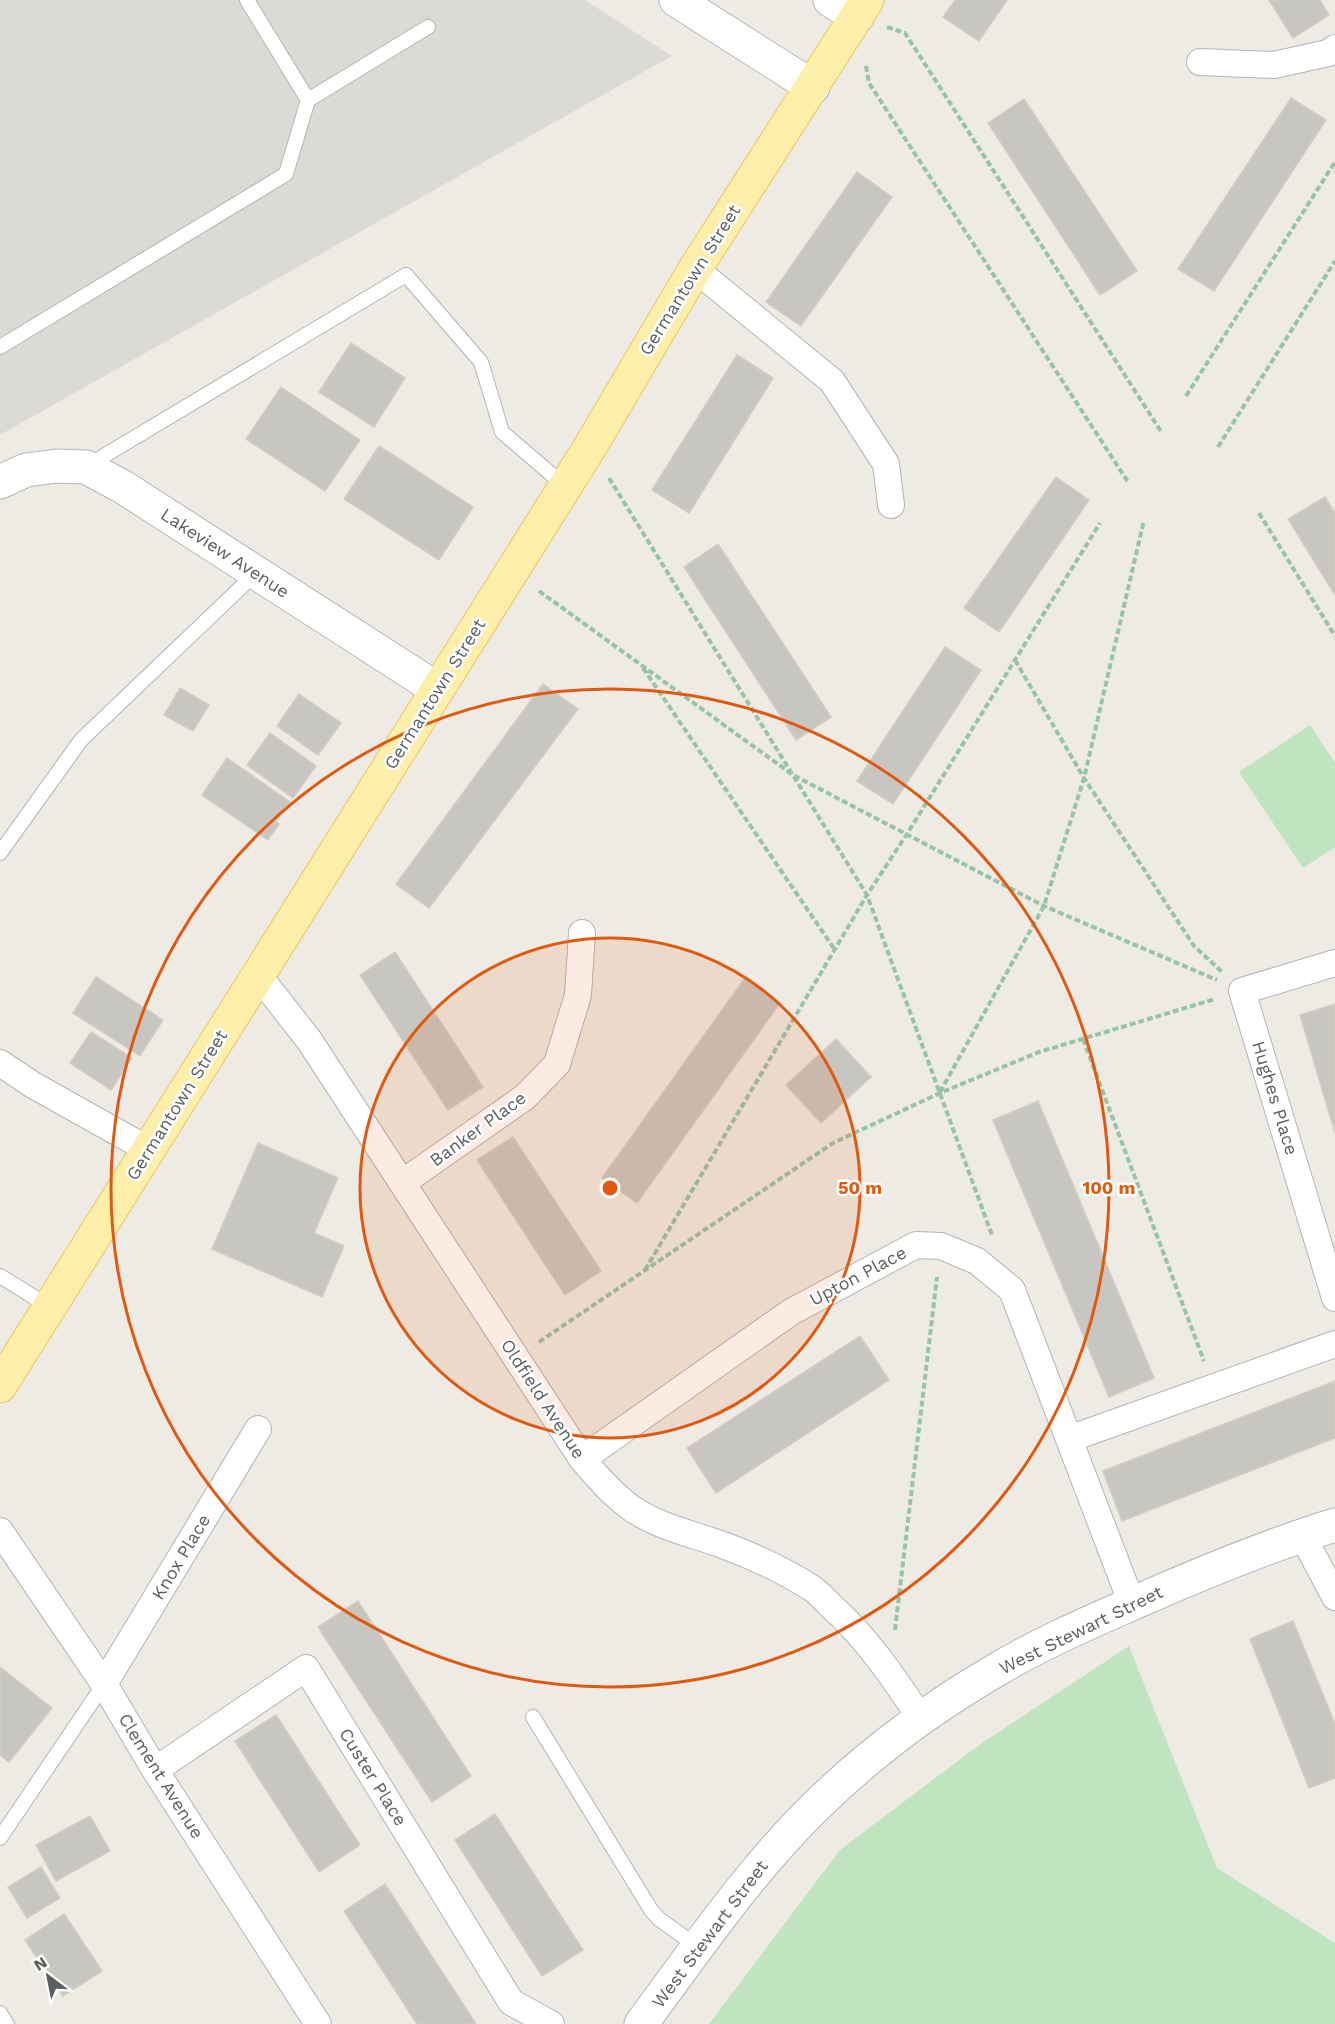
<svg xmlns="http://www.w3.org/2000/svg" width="1335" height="2024" viewBox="0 0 1335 2024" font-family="'Work Sans',sans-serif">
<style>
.industrial{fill:#dcdad5}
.green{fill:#c0e4c0}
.building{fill:#c8c6c0;stroke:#d2cdc2;stroke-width:1.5}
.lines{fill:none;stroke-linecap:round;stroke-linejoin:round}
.lane-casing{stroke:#b1b4b8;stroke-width:16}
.street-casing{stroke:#b1b4b8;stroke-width:28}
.secondary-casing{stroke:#b2b6ba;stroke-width:35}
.primary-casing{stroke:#ecc55d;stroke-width:35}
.path{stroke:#98c3a5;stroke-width:4;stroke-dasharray:6 3;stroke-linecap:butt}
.lane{stroke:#fff;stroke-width:14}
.street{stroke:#fff;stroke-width:26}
.secondary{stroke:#fff;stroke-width:33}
.primary{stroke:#fcefa9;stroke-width:33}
.ring{fill:none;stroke:#e15910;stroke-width:3}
.labels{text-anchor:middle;stroke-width:5;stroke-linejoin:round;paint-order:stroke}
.street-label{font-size:18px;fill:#5b5f63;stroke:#fff}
.centre{fill:#e15910;stroke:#fff;stroke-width:3}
.ring-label{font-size:18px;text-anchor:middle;font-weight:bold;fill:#e15910;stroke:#fff;stroke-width:5;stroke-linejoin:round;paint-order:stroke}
</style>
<rect width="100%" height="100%" fill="#edebe3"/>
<path class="industrial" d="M 0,0 L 585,0 L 672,56 L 0,435 Z"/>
<path class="green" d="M 1310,725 L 1335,763 L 1335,847 L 1303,868 L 1239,772 Z
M 1129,1646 L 1217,1868 L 1335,1943 L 1335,2024 L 709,2024 L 840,1850 L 979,1745 Z"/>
<path class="building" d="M 955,0 L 1007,0 L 979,41 L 943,17 Z
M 1269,0 L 1320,0 L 1329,15 L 1293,38 Z
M 1291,98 L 1326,120 L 1214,291 L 1178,269 Z
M 1024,99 L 1137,271 L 1100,295 L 988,123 Z
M 857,172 L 892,197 L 801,326 L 766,302 Z
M 351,343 L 405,378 L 374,427 L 319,392 Z
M 737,355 L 773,378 L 689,513 L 652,490 Z
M 281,387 L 360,440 L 325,491 L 246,439 Z
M 379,446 L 473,507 L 439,560 L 344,499 Z
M 1056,477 L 1089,500 L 999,632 L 964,608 Z
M 1325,497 L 1335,513 L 1335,595 L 1288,519 Z
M 718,544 L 831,717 L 796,740 L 684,567 Z
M 945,647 L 981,670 L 893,804 L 857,781 Z
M 543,684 L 578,709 L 429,908 L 396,884 Z
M 180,688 L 209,705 L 193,731 L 164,715 Z
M 299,694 L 341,723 L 318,755 L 277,726 Z
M 270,733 L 316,766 L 293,798 L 247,765 Z
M 227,758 L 290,802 L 276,821 L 279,824 L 268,840 L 202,795 Z
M 395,952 L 483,1087 L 448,1110 L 360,975 Z
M 96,977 L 163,1020 L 140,1056 L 73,1013 Z
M 745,978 L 780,1003 L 637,1203 L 602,1178 Z
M 1335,1004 L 1335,1133 L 1300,1015 Z
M 91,1032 L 132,1058 L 111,1090 L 70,1063 Z
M 836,1039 L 871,1077 L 821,1123 L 786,1085 Z
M 1038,1101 L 1154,1378 L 1109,1397 L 993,1120 Z
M 513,1137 L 601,1271 L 565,1295 L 477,1160 Z
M 258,1143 L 338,1178 L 314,1233 L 344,1246 L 322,1297 L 212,1249 Z
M 860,1336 L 889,1380 L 716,1493 L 687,1448 Z
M 1335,1381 L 1335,1438 L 1122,1521 L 1103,1471 Z
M 358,1601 L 471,1776 L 432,1802 L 318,1627 Z
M 1293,1621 L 1335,1724 L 1335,1778 L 1309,1788 L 1250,1639 Z
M 0,1667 L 52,1708 L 9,1762 L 0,1755 Z
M 276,1715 L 360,1845 L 319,1872 L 235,1741 Z
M 495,1814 L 583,1950 L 542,1976 L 455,1840 Z
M 90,1816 L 110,1851 L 56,1881 L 36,1845 Z
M 41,1867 L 60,1898 L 27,1918 L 8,1887 Z
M 385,1884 L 476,2024 L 417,2024 L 344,1911 Z
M 64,1914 L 102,1971 L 63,1996 L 25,1940 Z"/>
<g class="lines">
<g class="lane-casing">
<path id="lane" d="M 308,100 L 428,27
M 0,347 L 286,174 L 308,100 L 247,0
M 87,466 L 406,275 L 481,362 L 502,432 L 565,486
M 0,853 L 81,740 L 256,573
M 0,1276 L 50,1307
M 533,1717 L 651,1910 L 659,1919 L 698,1947
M 0,1838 L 104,1684
M 0,2013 L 7,2024"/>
</g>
<g class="street-casing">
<path id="street" d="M 1200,62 L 1274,65 L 1328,53 L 1335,48
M 695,269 L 832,381 L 886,464 L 891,505
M 1335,963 L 1242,991 L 1335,1298
M 258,975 L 309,1040 L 582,1459 C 598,1478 614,1496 634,1510 C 662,1528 693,1534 723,1545 C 753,1556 783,1570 810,1587 C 817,1591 824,1599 830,1605 C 867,1638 894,1678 921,1719
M 0,1063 L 33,1085 L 149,1150
M 402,1183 L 525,1097 L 557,1064 L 578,995 L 582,933
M 1069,1439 L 1335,1344
M 582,1459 L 791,1312 L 916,1245 L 941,1246 L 977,1261 L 1012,1290 L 1132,1604
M 0,1531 L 104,1684 L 155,1770 L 318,2024
M 1302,1535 L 1335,1597
M 104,1684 L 258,1429
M 155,1770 L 306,1668 L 511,2002 L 551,2024"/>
</g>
<g class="secondary-casing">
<path id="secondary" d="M 676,0 L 813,87
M 830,0 L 857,17
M 0,482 L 26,470 L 57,466 L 86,467 L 123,487 L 437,689
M 641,2024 C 696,1950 748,1873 814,1808 C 868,1755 932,1707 998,1669 C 1045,1641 1095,1620 1145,1598 C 1207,1571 1270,1545 1335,1525"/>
</g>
<g class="primary-casing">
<path id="primary" d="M 0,1386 L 590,447 L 695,269 L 867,0"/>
</g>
<path class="path" d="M 887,27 L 905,33 L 1162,433
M 866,66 L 869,83 L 1128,482
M 1186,396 L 1335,162
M 1218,447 L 1335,261
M 609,478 L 867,895 L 992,1235
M 1259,513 L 1335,636
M 539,591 L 793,775 L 1044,906 L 1217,980
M 1015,660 L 1084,778 L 1194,946 L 1222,972
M 643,668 L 835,950
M 1083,1039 L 1204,1361
M 940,1092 L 1044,906 L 1084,778 L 1144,520
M 645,1270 L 867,895 L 907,834 L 1100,523
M 539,1342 L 833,1143 L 940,1093 L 1039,1052 L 1215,999
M 895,1630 L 937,1277"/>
<use href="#lane" class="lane"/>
<use href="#street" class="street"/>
<use href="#secondary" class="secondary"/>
<use href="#primary" class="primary"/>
</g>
<circle cx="610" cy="1188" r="250" fill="#e15910" fill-opacity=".12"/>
<g class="ring">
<circle cx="610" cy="1188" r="250"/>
<circle cx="610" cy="1188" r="499"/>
</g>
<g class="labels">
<g class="street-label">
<text transform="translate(690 280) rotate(-58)" y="6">Germantown Street</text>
<text transform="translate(225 553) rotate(33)" y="6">Lakeview Avenue</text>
<text transform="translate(435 694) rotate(-58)" y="6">Germantown Street</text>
<text transform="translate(1275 1098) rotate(73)" y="6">Hughes Place</text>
<text transform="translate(177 1105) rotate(-58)" y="6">Germantown Street</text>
<text transform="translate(478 1129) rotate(-36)" y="6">Banker Place</text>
<text transform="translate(858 1276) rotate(-28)" y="6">Upton Place</text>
<text transform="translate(543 1399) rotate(57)" y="6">Oldfield Avenue</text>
<text transform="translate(181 1557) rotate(-59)" y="6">Knox Place</text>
<text transform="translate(1081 1630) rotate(-26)" y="6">West Stewart Street</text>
<text transform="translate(161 1776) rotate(58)" y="6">Clement Avenue</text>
<text transform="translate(373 1777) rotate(58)" y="6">Custer Place</text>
<text transform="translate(710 1934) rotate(-53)" y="6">West Stewart Street</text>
</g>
</g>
<circle cx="610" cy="1188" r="9" class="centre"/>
<g class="ring-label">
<text x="860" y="1194">50 m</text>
<text x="1109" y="1194">100 m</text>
</g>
<g transform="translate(48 1976) rotate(328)" stroke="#ffffff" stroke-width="4.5" paint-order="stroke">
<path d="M0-4.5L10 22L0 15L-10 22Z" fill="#5b5f63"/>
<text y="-9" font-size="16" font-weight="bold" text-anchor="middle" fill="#5b5f63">N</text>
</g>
</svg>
